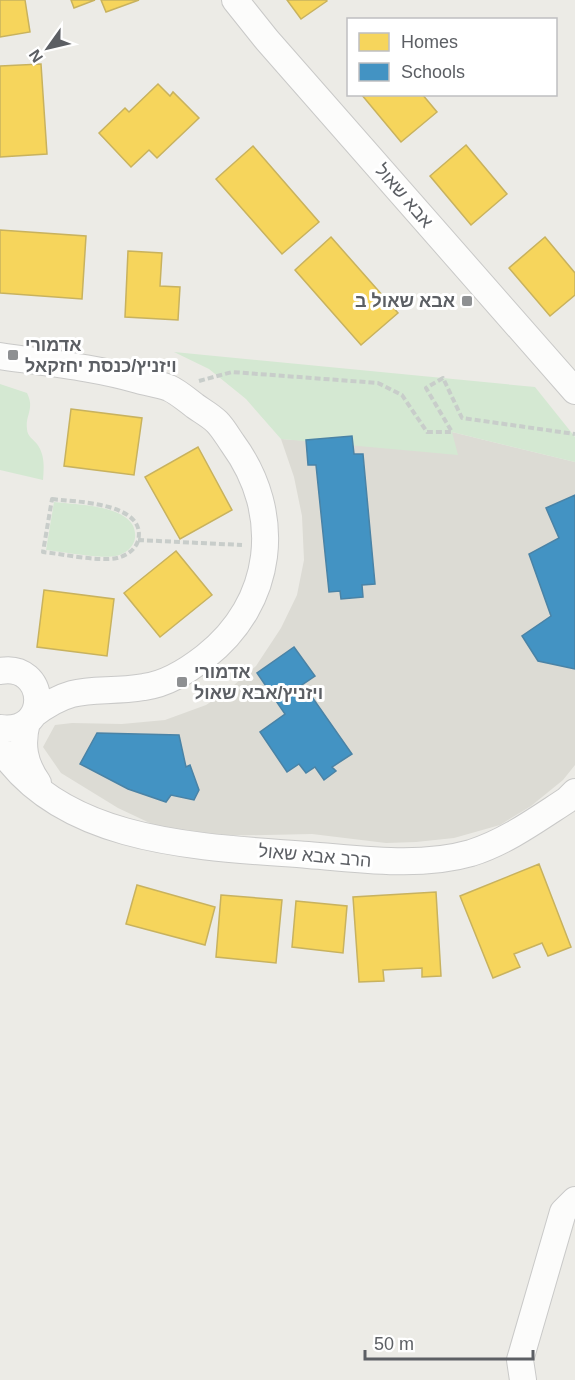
<svg xmlns="http://www.w3.org/2000/svg" width="575" height="1380" viewBox="0 0 575 1380" font-family="Arial,'Noto Sans Hebrew',sans-serif">
<style>
.education{fill:#dcdbd4}
.green{fill:#d4e8d2}
.homes{fill:#f6d55c;stroke:#c8b25e;stroke-width:1.5}
.schools{fill:#4393c3;stroke:#4a83a6;stroke-width:1.5}
.lines{fill:none;stroke-linecap:round;stroke-linejoin:round}
.minor-casing{stroke:#c9c9c8;stroke-width:28}
.path{stroke:#c8cdca;stroke-width:4;stroke-dasharray:6 3;stroke-linecap:butt}
.minor{stroke:#fcfcfb;stroke-width:26}
.poi-dot{fill:#8e9092;stroke:#fff;stroke-width:2}
.labels{text-anchor:middle;stroke-width:6;stroke-linejoin:round;paint-order:stroke}
.street-label{font-size:18px;fill:#5c5f64;stroke:#fff}
.poi-label{font-size:18px;font-weight:bold;fill:#5c5f64;stroke:#fff;text-anchor:start}
</style>
<rect width="100%" height="100%" fill="#ecebe6"/>
<path class="education" d="M 452,432 L 575,462 L 575,765 L 563,780 L 531,806 L 500,825 L 454,838 L 416,842 L 386,843 L 312,834 L 210,836 L 171,833 L 118,808 L 61,773 L 43,747 L 55,725 L 72,723 L 122,724 L 165,720 L 206,705 L 226,692 L 256,666 L 281,628 L 297,595 L 304,560 L 302,516 L 294,477 L 281,439 L 451,450 Z"/>
<path class="green" d="M 174,352 L 535,387 L 575,437 L 575,462 L 452,432 L 458,455 L 281,439 L 246,399 L 209,369 Z
M 0,384 L 27,393 C 35,409 25,415 27,429 C 27,436 34,440 37,444 C 45,455 44,467 43,480 L 0,470 Z
M 54,502 C 75,505 139,504 135,538 C 134,547 125,554 116,556 C 100,559 64,552 46,550 Z"/>
<path class="homes" d="M 0,0 L 25,0 L 30,32 L 0,37 Z
M 71,0 L 95,0 L 74,8 Z
M 101,0 L 139,0 L 106,12 Z
M 287,0 L 326,0 L 327,1 L 301,19 Z
M 41,64 L 47,154 L 0,157 L 0,66 Z
M 158,84 L 170,96 L 173,92 L 199,118 L 157,158 L 149,150 L 131,167 L 99,133 L 125,108 L 129,112 Z
M 361,94 L 422,94 L 437,112 L 401,142 Z
M 466,145 L 507,194 L 471,225 L 430,176 Z
M 253,146 L 319,222 L 282,254 L 216,179 Z
M 0,230 L 86,236 L 82,299 L 0,293 Z
M 331,237 L 398,313 L 361,345 L 295,270 Z
M 545,237 L 575,273 L 575,295 L 550,316 L 509,268 Z
M 128,251 L 162,253 L 160,286 L 180,287 L 178,320 L 125,317 Z
M 71,409 L 142,418 L 134,475 L 64,466 Z
M 198,447 L 232,510 L 180,539 L 145,477 Z
M 176,551 L 212,595 L 160,637 L 124,593 Z
M 44,590 L 114,599 L 107,656 L 37,647 Z
M 539,864 L 571,947 L 548,956 L 542,943 L 514,954 L 520,967 L 493,978 L 460,896 Z
M 137,885 L 215,907 L 205,945 L 126,924 Z
M 436,892 L 441,976 L 422,977 L 422,968 L 383,970 L 384,981 L 359,982 L 353,897 Z
M 221,895 L 282,900 L 276,963 L 216,957 Z
M 296,901 L 347,906 L 343,953 L 292,947 Z"/>
<path class="schools" d="M 352,436 L 354,454 L 363,454 L 375,584 L 362,585 L 363,597 L 341,599 L 340,591 L 329,592 L 316,465 L 308,465 L 306,440 Z
M 575,495 L 575,669 L 538,661 L 522,636 L 551,616 L 529,554 L 559,538 L 546,508 Z
M 294,647 L 315,676 L 296,689 L 303,699 L 310,694 L 352,754 L 332,767 L 336,771 L 324,780 L 315,767 L 306,773 L 299,764 L 287,772 L 260,732 L 285,714 L 257,673 Z
M 97,733 L 179,735 L 186,767 L 190,765 L 199,790 L 194,800 L 171,795 L 166,802 L 128,789 L 80,764 Z"/>
<g class="lines">
<g class="minor-casing">
<path id="minor" d="M 235,0 L 267,40 L 575,391
M 0,356 C 47,363 93,367 138,380 C 148,383 159,384 169,388 C 178,392 187,400 195,406 C 202,411 211,416 217,422 C 223,428 228,437 233,444 C 284,514 274,603 205,657 C 187,671 167,684 144,687 C 96,695 77,681 33,715
M 0,671 C 47,662 52,735 0,728
M 27,722 C 21,745 24,763 38,783
M 0,748 C 63,845 205,847 308,855 C 361,859 419,868 471,853 C 506,842 536,820 567,800 L 575,792
M 523,1380 L 520,1360 L 563,1212 L 575,1200"/>
</g>
<path class="path" d="M 199,381 L 232,372 L 378,383 L 402,395 L 427,432 L 452,432 L 426,388 L 443,378 L 462,418 L 575,434
M 52,499 C 74,502 148,502 138,541 C 135,550 126,556 117,558 C 100,562 62,554 43,552 Z
M 138,540 L 242,545"/>
<use href="#minor" class="minor"/>
</g>
<g class="poi-dot">
<rect x="461" y="295" width="12" height="12" rx="3"/>
<rect x="7" y="349" width="12" height="12" rx="3"/>
<rect x="176" y="676" width="12" height="12" rx="3"/>
</g>
<g class="labels">
<g class="street-label">
<text transform="translate(404 196) rotate(49)" y="6">אבא שאול</text>
<text transform="translate(315 856) rotate(5)" y="6">הרב אבא שאול</text>
</g>
<g class="poi-label">
<text x="455" y="307" text-anchor="end">אבא שאול ב</text>
<text x="25" y="351">אדמורי<tspan x="25" dy="21">ויזניץ/כנסת יחזקאל</tspan></text>
<text x="194" y="678">אדמורי<tspan x="194" dy="21">ויזניץ/אבא שאול</tspan></text>
</g>
</g>
<rect x="347" y="18" width="210" height="78" fill="#ffffff" stroke="#bebfc1" stroke-width="1.5"/>
<rect x="359" y="33" width="30" height="18" fill="#f6d55c" stroke="#bebfc1" stroke-width="1.5"/>
<text x="401" y="48" font-size="18" fill="#5c5f64">Homes</text>
<rect x="359" y="63" width="30" height="18" fill="#4393c3" stroke="#bebfc1" stroke-width="1.5"/>
<text x="401" y="78" font-size="18" fill="#5c5f64">Schools</text>
<g transform="translate(48 48) rotate(236)" stroke="#ffffff" stroke-width="4.5" paint-order="stroke">
<path d="M0-4.5L10 22L0 15L-10 22Z" fill="#5c5f64"/>
<text y="-9" font-size="16" font-weight="bold" text-anchor="middle" fill="#5c5f64">N</text>
</g>
<path d="M365 1350v9h168v-9" fill="none" stroke="#5c5f64" stroke-width="3"/>
<text x="374" y="1350" font-size="18" fill="#5c5f64" stroke="#ffffff" stroke-width="4.5" paint-order="stroke">50 m</text>
</svg>
